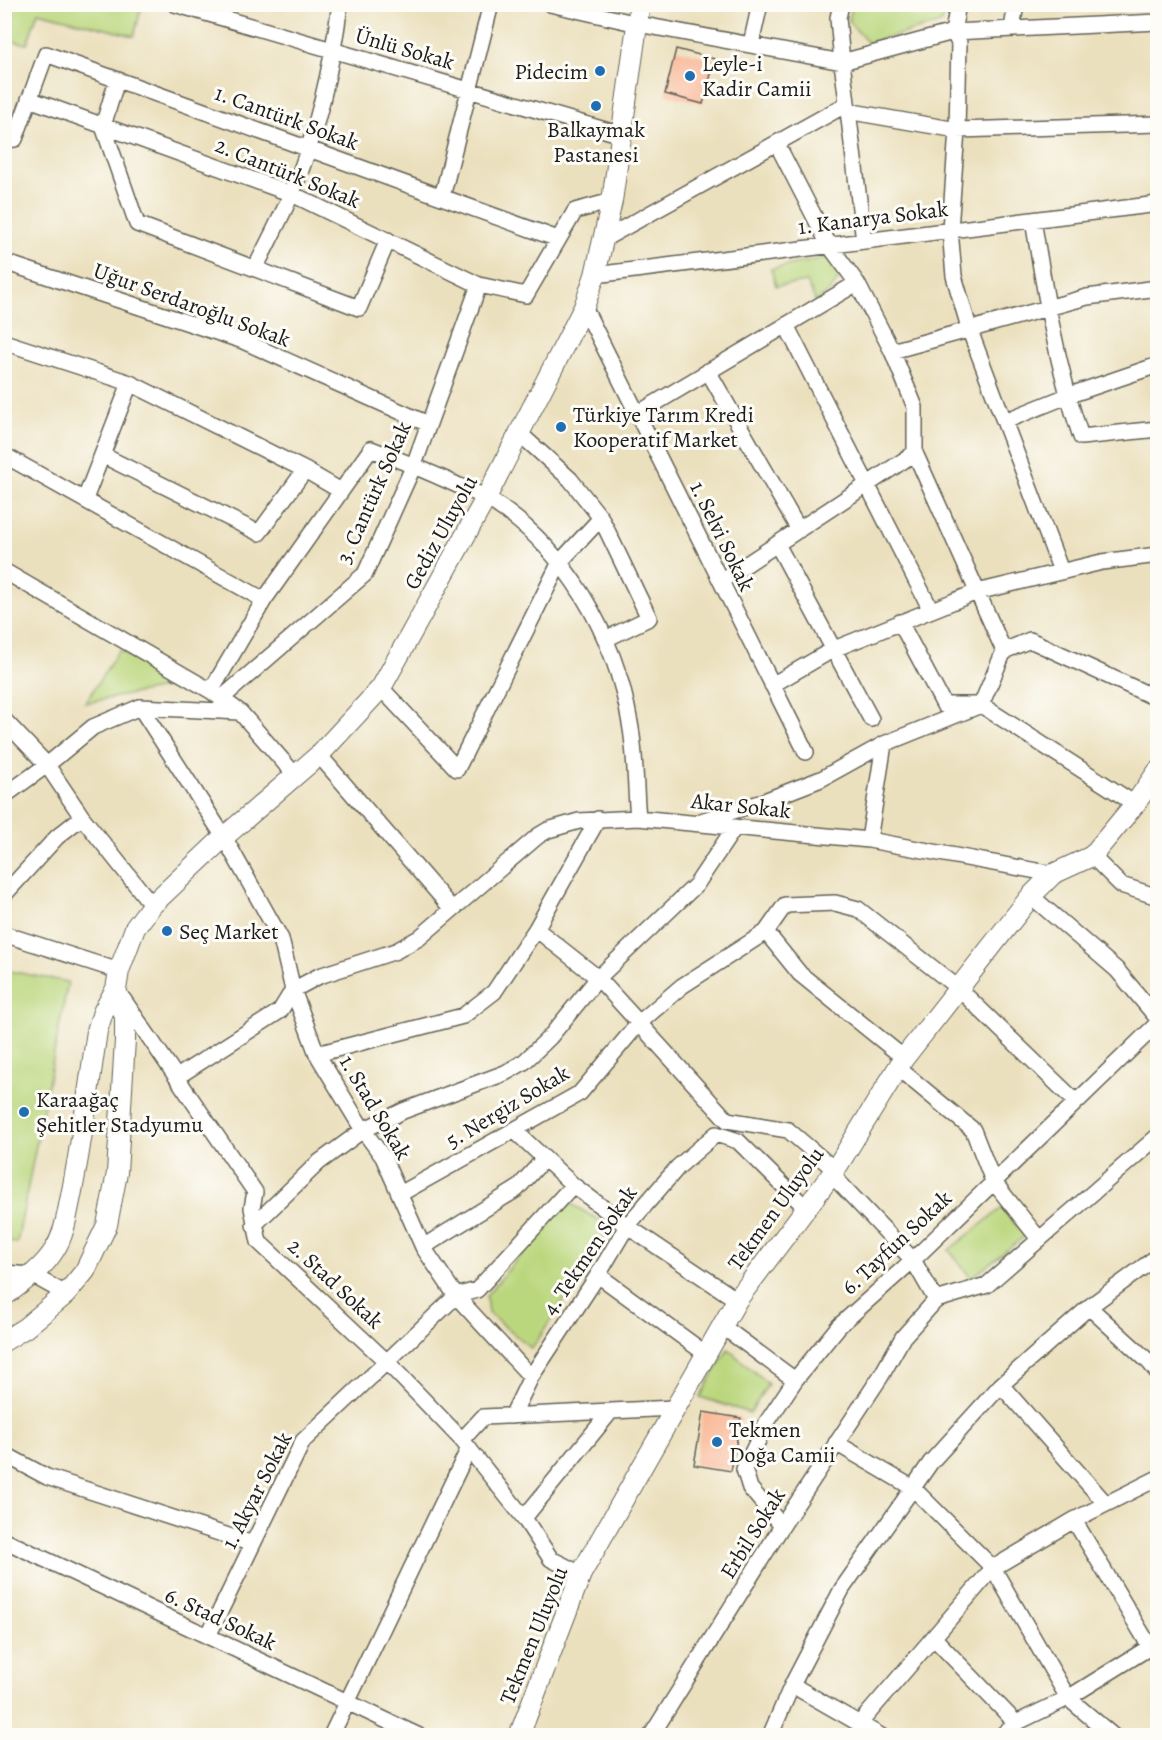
<svg xmlns="http://www.w3.org/2000/svg" width="1162" height="1740" viewBox="0 0 1162 1740" font-family="Alegreya,serif">
<style>
.green{fill:#bbd77e;stroke:#6c7a4d;stroke-width:1.5}
.building{fill:#f9b08d}
.lines{fill:none;stroke-linecap:round;stroke-linejoin:round}
.minor-casing{stroke:#646154;stroke-width:18}
.tertiary-casing{stroke:#646154;stroke-width:22}
.minor{stroke:#fff;stroke-width:15}
.tertiary{stroke:#fff;stroke-width:20}
.poi-dot{fill:#1f6fb2;stroke:#fdfcf7;stroke-width:2}
.labels{text-anchor:middle;stroke-width:6;stroke-linejoin:round;paint-order:stroke}
.street-label{font-size:22px;fill:#1c1c1c;stroke:#fdfcf7}
.poi-label{font-size:22px;fill:#1c1c1c;stroke:#fdfcf7;text-anchor:start}
</style>
<rect width="100%" height="100%" fill="#fdfcf7"/>
<filter id="ink" filterUnits="userSpaceOnUse"><feTurbulence type="fractalNoise" baseFrequency=".0167" numOctaves="2"/><feDisplacementMap in="SourceGraphic" scale="12" xChannelSelector="R" yChannelSelector="G"/><feConvolveMatrix kernelMatrix="1 2 1 2 8 2 1 2 1" color-interpolation-filters="sRGB"/></filter>
<filter id="wash" filterUnits="userSpaceOnUse"><feTurbulence type="fractalNoise" baseFrequency=".008" numOctaves="4" result="noise"/><feDisplacementMap in="SourceGraphic" scale="24" xChannelSelector="R" yChannelSelector="G"/><feGaussianBlur stdDeviation="1.35" result="paint"/><feColorMatrix in="noise" values="0 0 0 0 0 0 0 0 0 0 0 0 0 0 0 0 0 1.4 0 .05"/><feComposite in="paint" operator="in"/></filter>
<g filter="url(#wash)">
<rect width="100%" height="100%" fill="#ebe0bd"/>
<path class="green" d="M 5,4 L 142,4 L 142,5 L 134,36 L 38,12 L 27,44 L 5,39 Z
M 852,5 L 852,4 L 945,5 L 942,23 L 868,43 L 849,22 Z
M 829,257 L 841,276 L 830,291 L 816,302 L 807,282 L 776,286 L 771,269 Z
M 119,650 L 180,685 L 85,703 Z
M 4,970 L 68,982 L 17,1243 L 4,1241 Z
M 566,1201 L 611,1227 L 532,1349 L 488,1313 L 486,1296 Z
M 1002,1208 L 1025,1236 L 971,1278 L 949,1250 Z
M 728,1349 L 768,1384 L 750,1413 L 700,1397 Z"/>
<g id="blocks">
<path class="building" d="M 676,49 L 715,59 L 703,104 L 665,94 Z
M 703,1412 L 741,1418 L 731,1471 L 694,1465 Z"/>
</g>
</g>
<g filter="url(#ink)">
<use href="#blocks" fill-opacity="0" stroke="#646154" stroke-width="1.5"/>
<g class="lines">
<g class="minor-casing">
<path id="minor" d="M 175,4 L 622,135
M 550,4 L 638,24 L 842,62 L 953,32 L 1158,22
M 841,4 L 838,18 L 842,62 L 864,241
M 958,4 L 953,32 L 959,43 L 957,130 L 950,230 L 954,276 L 970,331 L 1061,571
M 1012,29 L 1016,4
M 751,44 L 760,4
M 117,80 L 103,126 L 137,224 L 359,308 L 388,240
M 29,99 L 292,194 L 479,285 L 526,295 L 575,211 L 612,201
M 847,111 L 957,130 L 1158,124
M 4,140 L 15,139 L 46,54 L 558,239
M 442,197 L 491,4
M 1033,220 C 1045,293 1057,367 1081,437 L 1158,429
M 604,239 L 847,104
M 4,262 L 243,341 L 428,424
M 255,269 C 267,244 280,220 291,195 C 316,138 332,66 340,4
M 595,275 L 1158,204
M 584,307 L 806,752
M 786,325 L 931,610
M 4,342 L 130,383 L 305,470 L 341,491
M 892,351 L 1087,297 L 1158,288
M 708,371 L 799,530
M 637,414 L 857,283
M 1005,421 L 1067,396 L 1158,365
M 519,433 L 570,479 L 601,518 L 649,618 L 606,639
M 4,455 L 264,600
M 102,455 L 259,533 L 305,470
M 85,499 L 130,383
M 777,544 L 871,719
M 4,571 L 211,691 L 240,712 L 296,776
M 721,581 L 915,453
M 900,622 L 944,705 L 981,705 L 1135,804
M 1004,651 L 1030,640 L 1158,699
M 772,685 L 834,649 L 977,592 L 1102,562 L 1158,555
M 381,688 L 457,769 L 560,562 L 601,518
M 211,691 L 264,600 L 371,449 C 400,460 427,471 455,484 C 466,489 478,493 488,499 C 566,547 615,634 630,723 C 636,754 635,787 638,818
M 222,698 L 365,574 L 414,465 L 479,285
M 140,707 L 224,837 L 281,939 L 293,990 L 317,1054 L 363,1130 L 383,1157 L 423,1247 L 456,1296 L 531,1377
M 4,720 L 47,765 L 82,817 L 152,905
M 319,755 L 452,909
M 4,796 L 47,765 L 93,727 L 140,707 L 240,712
M 701,821 L 759,803 L 821,779 L 884,744 L 981,705 L 1004,651 L 915,453 L 915,407 L 892,351 L 857,283 L 829,245 L 777,144
M 869,840 L 884,744
M 1092,856 L 1121,885 L 1158,897
M 4,895 L 57,837 L 82,817
M 1031,896 L 1117,970 L 1158,1019
M 536,929 L 598,978 L 727,1120 L 788,1130 L 835,1170
M 766,932 L 800,974 L 904,1058
M 4,934 L 119,971
M 123,999 L 255,1192 L 252,1208 L 259,1242 L 387,1362 L 462,1440 L 524,1518 L 551,1559 L 581,1574
M 317,1054 L 463,1016 L 494,992 L 536,929 L 598,819
M 898,1068 L 973,1130 L 993,1181 L 1039,1239
M 177,1077 L 280,1011 L 293,990 L 319,976 L 396,951 L 419,938 L 538,836 L 548,830 L 579,821 L 638,818 L 869,840 L 1053,874
M 515,1131 L 573,1185 L 627,1226 L 737,1300
M 831,1174 L 913,1260 L 936,1300
M 400,1194 L 580,1093 L 639,1023 L 682,986 L 766,932 L 785,905 L 835,903 L 858,909 L 958,988 L 1075,1101
M 254,1225 L 318,1163 L 363,1130 L 403,1111 L 505,1073 L 524,1062 L 550,1037 L 598,978 L 696,885 L 735,827
M 423,1247 L 517,1189 L 544,1159
M 4,1273 L 32,1275 L 66,1294
M 598,1275 L 706,1354
M 936,1300 L 987,1285 L 1158,1136
M 1089,1307 L 1149,1362 L 1158,1373
M 722,1326 L 795,1380
M 1001,1385 L 1106,1504
M 512,1416 L 531,1377 L 598,1275 L 627,1226 L 678,1167 L 716,1134 L 738,1141 L 806,1208
M 462,1440 L 483,1417 L 674,1408
M 836,1443 L 913,1488 L 993,1568 L 1068,1698 L 1113,1736
M 4,1454 L 47,1477 L 253,1544
M 524,1518 L 611,1411
M 1074,1520 L 1150,1647
M 782,1526 L 750,1488 L 744,1469 L 767,1422 L 795,1380 L 839,1326 L 913,1260 L 1158,1023
M 4,1540 L 419,1736
M 208,1636 L 303,1441 L 456,1296 L 477,1290 L 573,1185
M 934,1638 L 1016,1723
M 792,1685 L 881,1736
M 860,1723 L 993,1568 L 1074,1520 L 1158,1478
M 331,1736 L 469,1448
M 651,1736 L 782,1526 L 881,1376 L 903,1337 L 936,1300
M 770,1736 L 792,1685 L 842,1589 L 931,1462 L 1001,1385 L 1089,1307 L 1158,1256
M 1001,1736 L 1016,1723 L 1068,1698 L 1158,1642"/>
</g>
<g class="tertiary-casing">
<path id="tertiary" d="M 4,1296 C 23,1282 43,1269 55,1249 C 65,1233 67,1214 71,1196 C 82,1141 89,1086 97,1031 L 103,1012 L 116,989 L 119,971 L 135,928 L 152,905 L 224,837 L 319,755 L 381,688 L 486,498 L 584,307 L 595,275 L 612,201 L 640,4
M 4,1341 L 25,1328 L 66,1294 L 85,1271 L 107,1225 L 117,1173 L 125,1040 L 125,1017 L 116,989
M 519,1736 L 581,1574 L 737,1300 L 835,1170 L 904,1058 L 1031,896 L 1053,874 L 1092,856 L 1135,804 L 1158,771"/>
</g>
<use href="#minor" class="minor"/>
<use href="#tertiary" class="tertiary"/>
</g>
</g>
<g class="poi-dot">
<circle cx="600" cy="71" r="6"/>
<circle cx="690" cy="76" r="6"/>
<circle cx="596" cy="106" r="6"/>
<circle cx="561" cy="427" r="6"/>
<circle cx="167" cy="931" r="6"/>
<circle cx="24" cy="1112" r="6"/>
<circle cx="717" cy="1442" r="6"/>
</g>
<g class="labels">
<g class="street-label">
<text transform="translate(405 48) rotate(16)" y="8">Ünlü Sokak</text>
<text transform="translate(287 117) rotate(20)" y="8">1. Cantürk Sokak</text>
<text transform="translate(288 172) rotate(22)" y="8">2. Cantürk Sokak</text>
<text transform="translate(873 217) rotate(-7)" y="8">1. Kanarya Sokak</text>
<text transform="translate(192 304) rotate(20)" y="8">Uğur Serdaroğlu Sokak</text>
<text transform="translate(373 492) rotate(-66)" y="8">3. Cantürk Sokak</text>
<text transform="translate(440 532) rotate(-61)" y="8">Gediz Uluyolu</text>
<text transform="translate(723 536) rotate(64)" y="8">1. Selvi Sokak</text>
<text transform="translate(741 805) rotate(6)" y="8">Akar Sokak</text>
<text transform="translate(507 1106) rotate(-31)" y="8">5. Nergiz Sokak</text>
<text transform="translate(376 1107) rotate(59)" y="8">1. Stad Sokak</text>
<text transform="translate(775 1208) rotate(-54)" y="8">Tekmen Uluyolu</text>
<text transform="translate(896 1242) rotate(-43)" y="8">6. Tayfun Sokak</text>
<text transform="translate(589 1250) rotate(-56)" y="8">4. Tekmen Sokak</text>
<text transform="translate(336 1283) rotate(43)" y="8">2. Stad Sokak</text>
<text transform="translate(256 1490) rotate(-63)" y="8">1. Akyar Sokak</text>
<text transform="translate(752 1533) rotate(-58)" y="8">Erbil Sokak</text>
<text transform="translate(221 1618) rotate(25)" y="8">6. Stad Sokak</text>
<text transform="translate(533 1635) rotate(-68)" y="8">Tekmen Uluyolu</text>
</g>
<g class="poi-label">
<text x="702" y="71">Leyle-i<tspan x="702" dy="25">Kadir Camii</tspan></text>
<text x="588" y="79" text-anchor="end">Pidecim</text>
<text x="596" y="137" text-anchor="middle">Balkaymak<tspan x="596" dy="25">Pastanesi</tspan></text>
<text x="573" y="422">Türkiye Tarım Kredi<tspan x="573" dy="25">Kooperatif Market</tspan></text>
<text x="179" y="939">Seç Market</text>
<text x="36" y="1107">Karaağaç<tspan x="36" dy="25">Şehitler Stadyumu</tspan></text>
<text x="729" y="1437">Tekmen<tspan x="729" dy="25">Doğa Camii</tspan></text>
</g>
</g>
<rect width="1162" height="1740" fill="none" stroke="#fdfcf7" stroke-width="24"/>
</svg>
